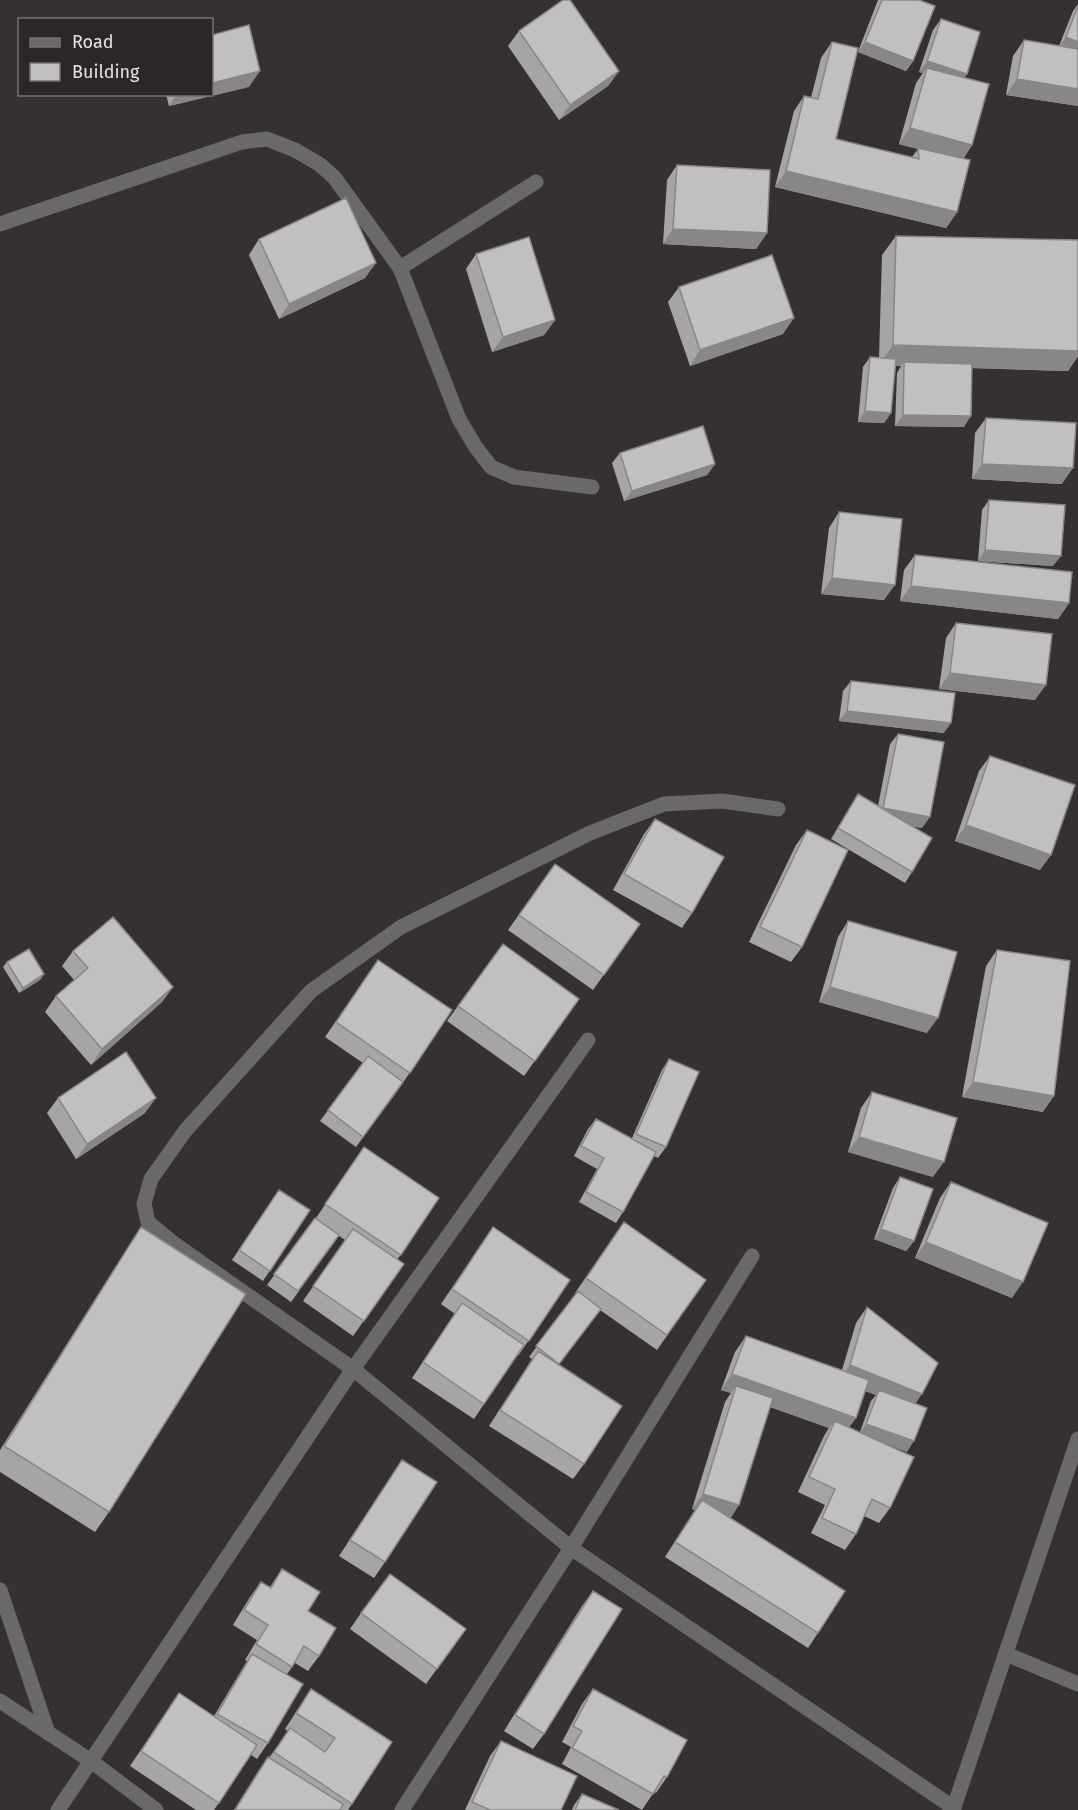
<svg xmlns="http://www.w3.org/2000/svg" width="1078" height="1810" viewBox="0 0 1078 1810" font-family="'Fira Sans',sans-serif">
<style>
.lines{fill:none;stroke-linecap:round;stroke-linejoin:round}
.minor{stroke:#6b6868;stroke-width:15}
.tertiary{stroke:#6b6868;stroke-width:15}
.wall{fill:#a7a4a8;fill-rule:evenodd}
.shaded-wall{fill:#888688}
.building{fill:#c2bfc3;stroke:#888688;stroke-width:1.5}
</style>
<rect width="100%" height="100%" fill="#353032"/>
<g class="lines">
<path class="minor" d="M 0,224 L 242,142 L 267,139 L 295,150 L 319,164 L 334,177 L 400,268 L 459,419 L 475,446 L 491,467 L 514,477 L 592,487
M 400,268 L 536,182
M 778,809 L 722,801 L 664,804 L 590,833 L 401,927 L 311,991 L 185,1131 L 151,1179 L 144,1204 L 148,1222 L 173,1243 L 353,1369 L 571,1548 L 954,1808
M 0,1590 L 48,1733
M 1006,1654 L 1078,1684
M 0,1701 L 91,1761 L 156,1810
M 58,1810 L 353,1369 L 588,1040
M 402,1810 L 571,1548 L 752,1256"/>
<path class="tertiary" d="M 953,1810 L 1078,1439"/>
</g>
<path class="wall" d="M 878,0 L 919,0 L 913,61 L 906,71 L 858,52 Z
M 1078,4 L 1078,106 L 1006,95 L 1013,56 L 1024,40 L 1059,46 L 1073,11 Z
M 941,19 L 967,74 L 964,78 L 972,145 L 963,159 L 957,212 L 946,228 L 775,187 L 794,111 L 804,96 L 811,98 L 821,58 L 832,42 L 836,139 L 912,157 L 918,149 L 899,144 L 916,83 L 923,73 L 919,72 L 933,30 Z
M 519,31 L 619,71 L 608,86 L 559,120 L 508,46 Z
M 249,87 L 169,106 L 166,94 L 212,94 Z
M 677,165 L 767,233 L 756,249 L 663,244 L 667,180 Z
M 896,236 L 1078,240 L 1078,356 L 1068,371 L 972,368 L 964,427 L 895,426 L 897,373 L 901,366 L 895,366 L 891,413 L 884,423 L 858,422 L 863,367 L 870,357 L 879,358 L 882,255 Z
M 259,239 L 365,278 L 279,319 L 249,255 Z
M 476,254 L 555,320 L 544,335 L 492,352 L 466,269 Z
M 679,287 L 783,334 L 690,366 L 668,302 Z
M 986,418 L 1062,484 L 972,479 L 975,433 Z
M 620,453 L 715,464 L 707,475 L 624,501 L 612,463 Z
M 989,500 L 1053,566 L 978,561 L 982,510 Z
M 839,512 L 884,600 L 821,594 L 829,528 Z
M 915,555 L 1069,603 L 1058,619 L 900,601 L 904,570 Z
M 956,623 L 1035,700 L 939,689 L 946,638 Z
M 851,681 L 944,733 L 839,721 L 843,691 Z
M 898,734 L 922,828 L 911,826 L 912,872 L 905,883 L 831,839 L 858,794 L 878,806 L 890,744 Z
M 990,756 L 1040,870 L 955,841 L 979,771 Z
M 655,819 L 692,913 L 682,928 L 613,890 L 644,834 Z
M 807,830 L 802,947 L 791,962 L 749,942 L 796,845 Z
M 555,864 L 640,924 L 593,990 L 508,930 Z
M 848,921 L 927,1033 L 819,1002 L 838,937 Z
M 503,944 L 579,999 L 524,1076 L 447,1021 Z
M 997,950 L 1043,1112 L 962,1097 L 986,966 Z
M 73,951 L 173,987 L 162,1002 L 91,1065 L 45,1012 L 56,996 L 74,980 L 62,966 Z
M 378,960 L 452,1010 L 396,1093 L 356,1147 L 320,1121 L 363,1063 L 325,1037 Z
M 7,962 L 44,974 L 40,980 L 19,993 L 3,967 Z
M 669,1059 L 666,1147 L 658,1158 L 654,1156 L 623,1212 L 616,1223 L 579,1202 L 597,1169 L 574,1156 L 588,1129 L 596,1119 L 632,1138 L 662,1070 Z
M 872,1092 L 933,1177 L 848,1152 L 861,1108 Z
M 58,1098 L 145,1113 L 76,1159 L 47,1113 Z
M 364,1147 L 439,1198 L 397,1260 L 404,1264 L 353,1336 L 303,1301 L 345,1240 L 339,1236 L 291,1302 L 267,1285 L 316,1218 Z
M 900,1177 L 914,1241 L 906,1251 L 874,1239 L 893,1188 Z
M 951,1182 L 1012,1298 L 915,1258 L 940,1198 Z
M 279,1190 L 310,1210 L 263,1281 L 232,1260 Z
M 624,1222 L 706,1280 L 657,1350 L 600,1310 L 559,1365 L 584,1464 L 573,1479 L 489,1426 L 532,1359 L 529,1357 L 576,1294 L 575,1293 Z
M 141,1227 L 109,1512 L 95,1532 L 0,1472 L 0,1450 L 128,1247 Z
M 493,1227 L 570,1280 L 518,1356 L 517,1355 L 474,1419 L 412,1378 L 455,1314 L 441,1304 Z
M 867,1307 L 915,1404 L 907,1452 L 884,1443 L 890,1508 L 879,1523 L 864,1516 L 856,1534 L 845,1550 L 811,1533 L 825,1505 L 798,1492 L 824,1436 L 829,1428 L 770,1407 L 730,1518 L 818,1633 L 808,1648 L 665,1557 L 695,1510 L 692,1509 L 725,1402 L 731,1393 L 721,1390 L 735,1352 L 746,1336 L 842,1370 L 856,1323 ZM 865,1391 L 876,1395 L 871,1401 L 860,1432 L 849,1427 L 856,1418 Z
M 402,1460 L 385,1562 L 374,1578 L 339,1556 Z
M 282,1569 L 308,1611 L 319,1656 L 308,1671 L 295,1663 L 287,1674 L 268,1743 L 257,1759 L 251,1755 L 214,1810 L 196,1810 L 130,1766 L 179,1693 L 214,1716 L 247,1661 L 245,1660 L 257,1640 L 233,1625 L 250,1597 L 261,1582 L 270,1587 Z
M 593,1591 L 544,1734 L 533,1749 L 504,1731 L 582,1606 Z
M 361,1613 L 466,1629 L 426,1684 L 350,1629 Z
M 311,1689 L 392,1742 L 348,1810 L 234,1810 L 257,1773 L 268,1757 L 269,1758 L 288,1731 L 285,1729 Z
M 593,1689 L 667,1777 L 656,1793 L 654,1792 L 642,1810 L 562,1764 L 571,1747 L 562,1742 L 582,1704 Z
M 501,1741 L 561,1810 L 465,1810 L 490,1756 Z
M 582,1794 L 619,1810 L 572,1810 L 574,1805 Z"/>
<path class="shaded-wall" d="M 1066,37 L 1078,42 L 1078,55 L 1059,47 Z
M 865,42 L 913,61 L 906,71 L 858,52 Z
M 927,61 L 967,74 L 959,84 L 927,68 L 923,73 L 919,72 Z
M 260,71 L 249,87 L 169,106 L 177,94 L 212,94 L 212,83 Z
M 619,71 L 608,86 L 559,120 L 570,105 Z
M 1017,79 L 1078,89 L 1078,106 L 1006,95 Z
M 910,128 L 972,145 L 962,161 L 899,144 Z
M 786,171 L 957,212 L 946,228 L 775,187 Z
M 673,229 L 767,233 L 756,249 L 663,244 Z
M 376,263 L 365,278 L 279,319 L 289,304 Z
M 794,318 L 783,334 L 690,366 L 700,350 Z
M 555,320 L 544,335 L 492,352 L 503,337 Z
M 893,345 L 1078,351 L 1078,356 L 1068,371 L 904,366 L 904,362 L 901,366 L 879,365 Z
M 865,411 L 891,413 L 884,423 L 858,422 Z
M 903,415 L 971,416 L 964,427 L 895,426 Z
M 715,464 L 707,475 L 624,501 L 632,491 Z
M 982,464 L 1073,468 L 1062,484 L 972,479 Z
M 985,550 L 1061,556 L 1053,566 L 978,561 Z
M 832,578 L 895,585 L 884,600 L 821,594 Z
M 911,586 L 1069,603 L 1058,619 L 900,601 Z
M 950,673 L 1046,685 L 1035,700 L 939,689 Z
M 847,711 L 951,723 L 944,733 L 839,721 Z
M 883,808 L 930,817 L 922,828 L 876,819 Z
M 966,825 L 1051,855 L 1040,870 L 955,841 Z
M 44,974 L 40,980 L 19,993 L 23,988 Z
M 173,987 L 162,1002 L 91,1065 L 102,1049 Z
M 830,987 L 938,1018 L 927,1033 L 819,1002 Z
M 973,1082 L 1054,1096 L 1043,1112 L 962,1097 Z
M 156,1098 L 145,1113 L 76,1159 L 87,1144 Z
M 859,1137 L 944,1162 L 933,1177 L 848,1152 Z
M 881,1229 L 914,1241 L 906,1251 L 874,1239 Z
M 926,1242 L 1023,1282 L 1012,1298 L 915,1258 Z
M 850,1365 L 922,1394 L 912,1409 L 879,1390 L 876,1395 L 839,1380 Z
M 732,1374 L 856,1418 L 845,1433 L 835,1421 L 829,1428 L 734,1394 L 736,1386 L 731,1393 L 721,1390 Z
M 866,1424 L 914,1441 L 907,1452 L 859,1434 Z
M 703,1494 L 739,1505 L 729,1521 L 702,1500 L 695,1510 L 692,1509 Z"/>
<path class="building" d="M 563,0 L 570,0 L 619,71 L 570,105 L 519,31 Z
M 882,0 L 919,0 L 935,6 L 913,61 L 865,42 Z
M 1078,6 L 1078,42 L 1066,37 Z
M 941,19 L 980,32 L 967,74 L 927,61 Z
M 249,25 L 260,71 L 212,83 L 212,35 Z
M 1024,40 L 1078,49 L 1078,89 L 1017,79 Z
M 832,42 L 858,48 L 836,139 L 919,159 L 918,148 L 970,160 L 957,212 L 786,171 L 804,96 L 818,99 Z
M 927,68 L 989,84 L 972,145 L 910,128 Z
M 677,165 L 770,170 L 767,233 L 673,229 Z
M 346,198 L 376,263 L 289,304 L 259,239 Z
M 896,236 L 1078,240 L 1078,351 L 893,345 Z
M 529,237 L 555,320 L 503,337 L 476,254 Z
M 772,255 L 794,318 L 700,350 L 679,287 Z
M 870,357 L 896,359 L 891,413 L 865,411 Z
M 904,362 L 972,364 L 971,416 L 903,415 Z
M 986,418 L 1076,423 L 1073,468 L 982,464 Z
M 703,426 L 715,464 L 632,491 L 620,453 Z
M 989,500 L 1065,505 L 1061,556 L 985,550 Z
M 839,512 L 902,519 L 895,585 L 832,578 Z
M 915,555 L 1072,572 L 1069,603 L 911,586 Z
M 956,623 L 1052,634 L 1046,685 L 950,673 Z
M 851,681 L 955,693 L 951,723 L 847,711 Z
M 898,734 L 944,742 L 930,817 L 883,808 Z
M 990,756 L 1075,785 L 1051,855 L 966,825 Z
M 858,794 L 932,838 L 912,872 L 838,828 Z
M 655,819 L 724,857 L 692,913 L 624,874 Z
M 807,830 L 848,850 L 802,947 L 760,927 Z
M 555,864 L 640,924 L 604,975 L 519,915 Z
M 113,917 L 173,987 L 102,1049 L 56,996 L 88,968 L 73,951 Z
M 848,921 L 957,952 L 938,1018 L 830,987 Z
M 503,944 L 579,999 L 535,1061 L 458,1006 Z
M 29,949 L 44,974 L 23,988 L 7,962 Z
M 997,950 L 1070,961 L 1054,1096 L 973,1082 Z
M 378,960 L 452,1010 L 410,1073 L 336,1022 Z
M 126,1052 L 156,1098 L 87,1144 L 58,1098 Z
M 368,1056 L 403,1082 L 363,1137 L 328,1110 Z
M 669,1059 L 699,1072 L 666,1147 L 636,1134 Z
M 872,1092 L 957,1118 L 944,1162 L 859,1137 Z
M 596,1119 L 656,1152 L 623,1212 L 586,1192 L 604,1158 L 581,1146 Z
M 364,1147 L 439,1198 L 401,1255 L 325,1204 Z
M 900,1177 L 933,1189 L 914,1241 L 881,1229 Z
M 951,1182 L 1048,1223 L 1023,1282 L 926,1242 Z
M 279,1190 L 310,1210 L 270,1271 L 239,1250 Z
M 315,1218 L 339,1235 L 298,1291 L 274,1274 Z
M 624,1222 L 706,1280 L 667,1335 L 586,1278 Z
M 141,1227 L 246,1294 L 109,1512 L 4,1446 Z
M 493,1227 L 570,1280 L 529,1341 L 452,1289 Z
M 353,1229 L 404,1264 L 364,1321 L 313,1286 Z
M 578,1291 L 601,1309 L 559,1364 L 536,1346 Z
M 462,1303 L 524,1345 L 484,1404 L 423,1362 Z
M 867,1307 L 938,1363 L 922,1394 L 850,1365 Z
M 746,1336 L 869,1380 L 856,1418 L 732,1374 Z
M 538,1351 L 622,1406 L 584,1464 L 500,1410 Z
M 736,1386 L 773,1398 L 739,1505 L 703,1494 Z
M 879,1390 L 927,1408 L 914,1441 L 866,1424 Z
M 835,1421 L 914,1457 L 890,1508 L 872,1499 L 856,1534 L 822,1518 L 835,1489 L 809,1477 Z
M 402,1460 L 437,1482 L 385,1562 L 350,1540 Z
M 702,1500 L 845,1591 L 818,1633 L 675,1542 Z
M 282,1569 L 320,1592 L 308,1611 L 336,1628 L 319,1656 L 304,1646 L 292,1667 L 256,1644 L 268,1625 L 244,1610 L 261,1582 L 271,1588 Z
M 390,1574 L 466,1629 L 437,1669 L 361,1613 Z
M 593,1591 L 622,1609 L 544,1734 L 515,1715 Z
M 252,1654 L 303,1684 L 268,1743 L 217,1714 Z
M 311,1689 L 392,1742 L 352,1804 L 274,1752 L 290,1728 L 325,1752 L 335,1738 L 296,1713 Z
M 593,1689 L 687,1740 L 667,1777 L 664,1776 L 653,1794 L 572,1748 L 582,1731 L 573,1726 Z
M 179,1693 L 257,1745 L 219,1803 L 141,1751 Z
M 501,1741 L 577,1776 L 561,1810 L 490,1810 L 472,1802 Z
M 268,1757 L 343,1804 L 340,1810 L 235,1810 Z
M 582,1794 L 619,1810 L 575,1810 Z"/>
<rect x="18" y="18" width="195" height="78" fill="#2b2628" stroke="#757173" stroke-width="1.5"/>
<rect x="30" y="38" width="30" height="9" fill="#6b6868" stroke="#757173" stroke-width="1.5"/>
<text x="72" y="48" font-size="18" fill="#e5e2e4">Road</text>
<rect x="30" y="63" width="30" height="18" fill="#c2bfc3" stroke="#757173" stroke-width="1.5"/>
<text x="72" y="78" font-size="18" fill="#e5e2e4">Building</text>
</svg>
